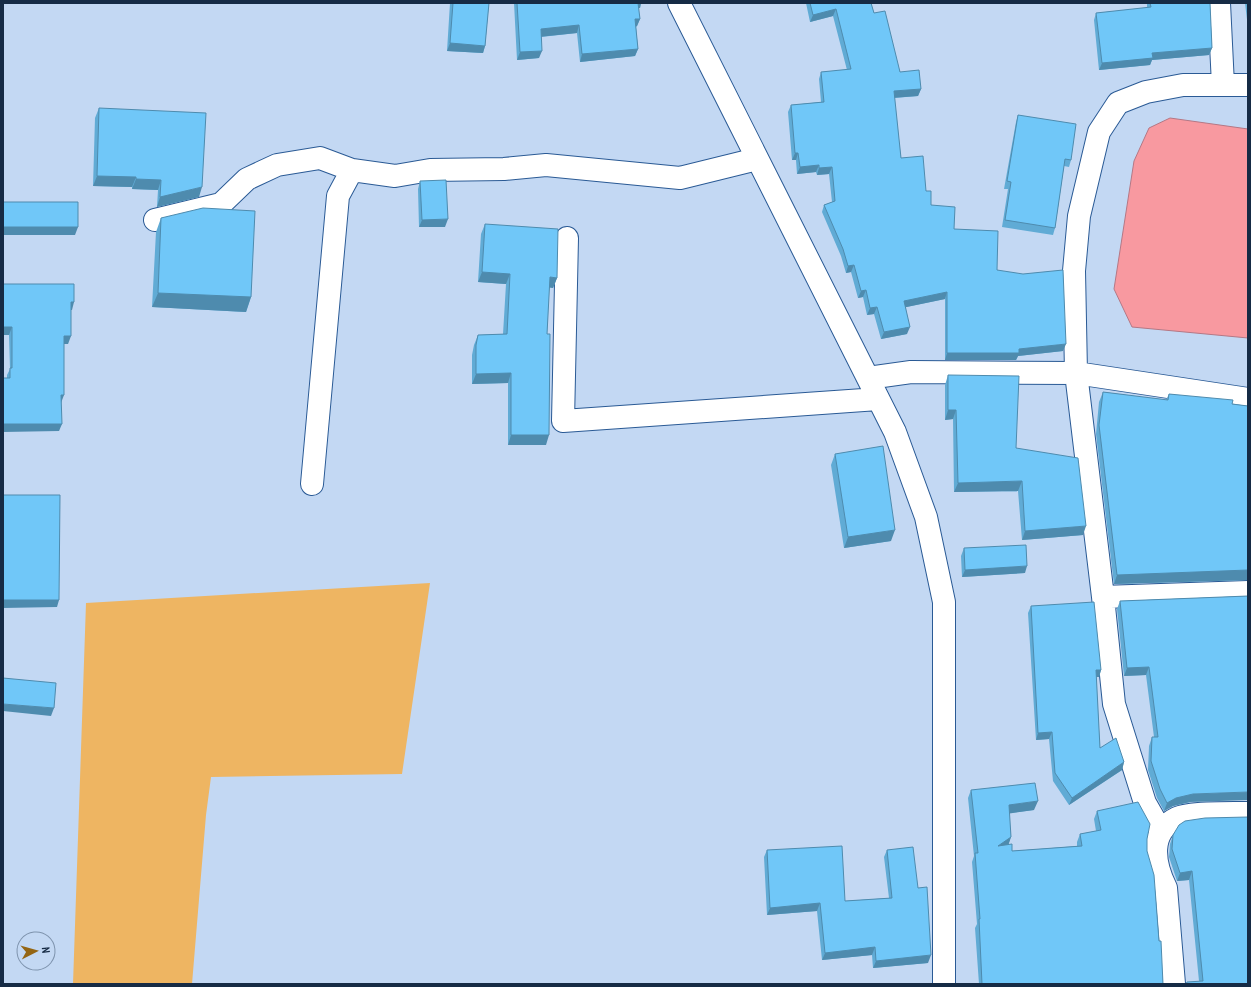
<svg xmlns="http://www.w3.org/2000/svg" width="1251" height="987" viewBox="0 0 1251 987" font-family="'PT Sans Narrow',sans-serif">
<style>
.green{fill:#eeb562}
.water{fill:#f899a0;stroke:#b47885}
.lines{fill:none;stroke-linecap:round;stroke-linejoin:round}
.minor-casing{stroke:#2a5a95;stroke-width:24}
.minor{stroke:#fff;stroke-width:22}
.wall{fill:#60abd5}
.shaded-wall{fill:#4e8bae}
.building{fill:#70c7f8;stroke:#4e8bae}
</style>
<rect width="100%" height="100%" fill="#c3d8f3"/>
<path class="green" d="M 430,583 L 402,774 L 211,777 L 206,815 L 192,984 L 73,984 L 86,603 Z"/>
<path class="water" d="M 1170,118 L 1248,129 L 1248,338 L 1132,327 L 1114,289 L 1134,161 L 1149,128 Z"/>
<g class="lines">
<g class="minor-casing">
<path id="minor" d="M 679,3 L 895,432 L 926,517 L 944,602 L 944,984
M 1219,3 L 1223,85
M 155,220 L 221,204 L 247,179 L 277,165 L 320,158 L 352,170 L 395,176 L 430,170 L 504,169 L 546,165 L 680,178 L 757,159
M 567,238 L 563,421 L 878,399
M 868,378 L 911,372 L 1076,373 L 1248,399
M 312,484 L 338,196 L 352,170
M 1103,597 L 1248,592
M 1161,831 L 1145,803 L 1114,704 L 1103,597 L 1076,373 L 1074,271 L 1079,216 L 1099,132 L 1118,103 L 1146,92 L 1183,85 L 1248,85
M 1174,984 L 1166,888 C 1154,864 1148,832 1177,818 C 1190,812 1233,813 1248,813"/>
</g>
<use href="#minor" class="minor"/>
</g>
<path class="wall" d="M 450,3 L 489,3 L 485,46 L 483,53 L 447,51 Z
M 514,3 L 641,3 L 640,8 L 638,8 L 640,19 L 637,26 L 636,27 L 638,49 L 635,56 L 580,62 L 577,33 L 541,37 L 539,58 L 517,60 Z
M 806,3 L 871,3 L 874,13 L 900,72 L 921,89 L 918,96 L 894,98 L 901,158 L 926,191 L 931,205 L 954,229 L 997,270 L 1063,351 L 1018,356 L 1016,360 L 945,360 L 945,299 L 906,307 L 907,334 L 881,339 L 874,314 L 867,315 L 863,297 L 858,298 L 851,272 L 846,273 L 841,256 L 822,212 L 824,205 L 832,202 L 829,174 L 817,175 L 816,172 L 797,174 L 796,160 L 792,160 L 788,112 L 791,105 L 821,102 L 819,79 L 821,72 L 847,70 L 833,16 L 810,22 Z
M 1147,3 L 1210,3 L 1212,48 L 1209,55 L 1152,60 L 1150,65 L 1099,70 L 1094,20 L 1096,13 L 1147,8 Z
M 1245,3 L 1248,3 L 1248,28 Z
M 99,108 L 199,197 L 157,207 L 158,190 L 132,189 L 132,187 L 93,186 L 95,118 Z
M 1018,115 L 1071,160 L 1069,167 L 1064,166 L 1055,228 L 1053,235 L 1002,227 L 1008,189 L 1004,189 L 1016,122 Z
M 420,181 L 445,227 L 419,227 L 418,189 Z
M 161,218 L 251,297 L 246,312 L 152,307 L 156,232 Z
M 485,224 L 557,278 L 553,288 L 549,287 L 547,334 L 546,445 L 508,445 L 508,383 L 472,384 L 472,355 L 474,345 L 478,335 L 503,334 L 506,284 L 478,282 L 481,234 Z
M 3,284 L 72,310 L 71,310 L 68,344 L 64,344 L 61,403 L 59,431 L 7,378 L 7,375 L 10,369 L 9,335 L 3,335 Z
M 948,375 L 1016,448 L 1083,535 L 1022,540 L 1018,491 L 954,492 L 953,419 L 945,420 L 945,385 Z
M 1103,392 L 1166,400 L 1169,394 L 1248,406 L 1248,580 L 1114,584 L 1096,434 L 1099,402 Z
M 835,454 L 891,541 L 844,548 L 831,465 Z
M 964,548 L 1025,573 L 962,577 L 961,556 Z
M 1248,596 L 1190,802 L 1173,806 L 1164,811 L 1157,798 L 1148,770 L 1149,746 L 1152,737 L 1154,737 L 1146,675 L 1124,676 L 1117,609 L 1120,601 Z
M 1031,606 L 1101,670 L 1099,677 L 1096,677 L 1100,748 L 1124,762 L 1122,770 L 1069,805 L 1053,781 L 1049,739 L 1036,740 L 1028,613 Z
M 971,790 L 1034,810 L 1009,813 L 1011,837 L 1008,845 L 1012,851 L 1077,846 L 1077,842 L 1080,834 L 1096,831 L 1094,819 L 1097,811 L 1147,839 L 1147,851 L 1163,984 L 979,984 L 975,928 L 977,924 L 972,862 L 974,856 L 968,798 Z
M 1248,817 L 1248,984 L 1199,981 L 1189,880 L 1177,881 L 1169,857 L 1170,844 L 1173,835 Z
M 767,850 L 845,901 L 889,898 L 884,857 L 887,850 L 918,888 L 928,963 L 873,968 L 872,955 L 822,960 L 817,911 L 767,915 L 764,857 Z"/>
<path class="shaded-wall" d="M 637,3 L 641,3 L 640,8 L 635,8 Z
M 836,9 L 833,16 L 810,22 L 813,15 Z
M 635,19 L 640,19 L 637,26 L 632,27 Z
M 579,25 L 577,33 L 538,37 L 541,29 Z
M 450,43 L 485,46 L 483,53 L 447,51 Z
M 1212,48 L 1209,55 L 1152,60 L 1150,65 L 1099,70 L 1102,63 L 1152,53 Z
M 638,49 L 635,56 L 580,62 L 582,54 Z
M 542,51 L 539,58 L 517,60 L 520,52 Z
M 921,89 L 918,96 L 891,98 L 894,91 Z
M 795,153 L 798,153 L 796,160 L 792,160 Z
M 819,165 L 816,172 L 797,174 L 800,167 Z
M 832,167 L 829,174 L 817,175 L 819,168 Z
M 97,176 L 136,177 L 132,187 L 93,186 Z
M 136,179 L 161,180 L 158,190 L 132,189 Z
M 202,187 L 199,197 L 157,207 L 160,197 Z
M 448,219 L 445,227 L 419,227 L 422,220 Z
M 3,227 L 78,227 L 75,235 L 3,235 Z
M 854,265 L 851,272 L 846,273 L 848,266 Z
M 482,272 L 510,274 L 506,284 L 478,282 Z
M 550,277 L 557,278 L 553,288 L 546,287 Z
M 866,290 L 863,297 L 858,298 L 861,291 Z
M 947,292 L 945,299 L 902,308 L 904,301 Z
M 158,293 L 251,297 L 246,312 L 152,307 Z
M 71,302 L 74,302 L 72,310 L 68,310 Z
M 877,307 L 874,314 L 867,315 L 870,308 Z
M 3,327 L 12,327 L 9,335 L 3,335 Z
M 910,327 L 907,334 L 881,339 L 884,332 Z
M 64,336 L 71,336 L 68,344 L 61,344 Z
M 1066,344 L 1063,351 L 1018,356 L 1016,360 L 945,360 L 947,353 L 1019,349 Z
M 511,373 L 508,383 L 472,384 L 476,374 Z
M 61,395 L 64,395 L 61,403 Z
M 948,410 L 956,410 L 953,419 L 945,420 Z
M 3,424 L 62,424 L 59,431 L 3,432 Z
M 511,435 L 549,435 L 546,445 L 508,445 Z
M 1022,481 L 1018,491 L 954,492 L 958,483 Z
M 1086,526 L 1083,535 L 1022,540 L 1025,531 Z
M 895,530 L 891,541 L 844,548 L 848,537 Z
M 1027,566 L 1025,573 L 962,577 L 965,570 Z
M 1248,570 L 1248,580 L 1114,584 L 1117,575 Z
M 3,600 L 59,600 L 57,607 L 3,608 Z
M 1149,667 L 1146,675 L 1124,676 L 1127,668 Z
M 1096,670 L 1101,670 L 1099,677 L 1093,677 Z
M 3,704 L 54,708 L 51,716 L 3,711 Z
M 1052,732 L 1049,739 L 1036,740 L 1038,733 Z
M 1124,762 L 1122,770 L 1069,805 L 1072,798 Z
M 1248,792 L 1248,800 L 1190,802 L 1173,806 L 1164,811 L 1167,803 L 1176,798 L 1193,794 Z
M 1038,801 L 1034,810 L 1006,814 L 1009,805 Z
M 1011,837 L 1008,846 L 998,846 Z
M 1192,871 L 1189,880 L 1177,881 L 1180,873 Z
M 820,903 L 817,911 L 767,915 L 770,908 Z
M 875,947 L 872,955 L 822,960 L 825,953 Z
M 931,955 L 928,963 L 873,968 L 876,961 Z"/>
<path class="building" d="M 453,3 L 489,3 L 485,46 L 450,43 Z
M 517,3 L 638,3 L 640,19 L 635,19 L 638,49 L 582,54 L 579,25 L 541,29 L 542,51 L 520,52 Z
M 810,3 L 871,3 L 874,13 L 885,11 L 900,72 L 919,70 L 921,89 L 894,91 L 901,158 L 923,156 L 926,191 L 931,191 L 931,205 L 955,207 L 954,229 L 998,231 L 997,270 L 1023,274 L 1063,270 L 1066,344 L 1019,349 L 1019,353 L 947,353 L 947,292 L 904,301 L 910,327 L 884,332 L 877,307 L 870,308 L 866,290 L 861,291 L 854,265 L 848,266 L 843,249 L 824,205 L 835,201 L 832,167 L 819,168 L 819,165 L 800,167 L 798,153 L 795,153 L 791,105 L 824,102 L 821,72 L 851,69 L 836,9 L 813,15 Z
M 1150,3 L 1210,3 L 1212,48 L 1152,53 L 1153,58 L 1102,63 L 1096,13 L 1151,7 Z
M 99,108 L 206,113 L 202,187 L 160,197 L 161,180 L 136,179 L 136,177 L 97,176 Z
M 1018,115 L 1076,124 L 1071,160 L 1065,159 L 1055,228 L 1005,220 L 1011,182 L 1007,181 Z
M 446,180 L 448,219 L 422,220 L 420,181 Z
M 3,202 L 78,202 L 78,227 L 3,227 Z
M 203,208 L 255,211 L 251,297 L 158,293 L 161,218 Z
M 485,224 L 558,229 L 557,278 L 550,277 L 547,334 L 550,334 L 549,435 L 511,435 L 511,373 L 476,374 L 476,345 L 478,335 L 507,334 L 510,274 L 482,272 Z
M 3,284 L 74,284 L 74,302 L 71,302 L 71,336 L 64,336 L 64,395 L 61,395 L 62,424 L 3,424 L 3,378 L 10,378 L 10,368 L 12,368 L 12,327 L 3,327 Z
M 948,375 L 1019,376 L 1016,448 L 1078,458 L 1086,526 L 1025,531 L 1022,481 L 958,483 L 956,410 L 948,410 Z
M 1103,392 L 1168,400 L 1169,394 L 1233,400 L 1232,404 L 1248,406 L 1248,570 L 1117,575 L 1099,425 Z
M 883,446 L 895,530 L 848,537 L 835,454 Z
M 3,495 L 60,495 L 59,600 L 3,600 Z
M 1026,545 L 1027,566 L 965,570 L 964,548 Z
M 1248,596 L 1248,792 L 1193,794 L 1176,798 L 1167,803 L 1160,789 L 1151,761 L 1152,737 L 1158,737 L 1149,667 L 1127,668 L 1120,601 Z
M 1094,602 L 1101,670 L 1096,670 L 1100,748 L 1116,738 L 1124,762 L 1072,798 L 1055,773 L 1052,732 L 1038,733 L 1031,606 Z
M 3,678 L 56,683 L 54,708 L 3,704 Z
M 1035,783 L 1038,801 L 1009,805 L 1011,837 L 998,846 L 1012,844 L 1012,851 L 1082,846 L 1080,834 L 1101,830 L 1097,811 L 1138,802 L 1150,824 L 1147,839 L 1147,851 L 1154,875 L 1159,941 L 1161,941 L 1163,984 L 982,984 L 979,919 L 980,919 L 975,853 L 978,853 L 971,790 Z
M 1248,817 L 1248,984 L 1186,984 L 1187,982 L 1203,981 L 1192,871 L 1180,873 L 1172,849 L 1173,835 L 1179,825 L 1185,821 L 1205,818 Z
M 842,846 L 845,901 L 892,898 L 887,850 L 913,847 L 918,888 L 927,887 L 931,955 L 876,961 L 875,947 L 825,953 L 820,903 L 770,908 L 767,850 Z"/>
<rect width="1251" height="987" fill="none" stroke="#162b45" stroke-width="8"/>
<g transform="translate(36 951) rotate(84)"><circle r="19" fill="#c3d8f3" stroke="#7e93ad"/>
<path d="M0-3L7 15L0 10L-7 15Z" fill="#946513"/>
<text y="-6" font-size="11" font-weight="bold" text-anchor="middle" fill="#162b45">N</text>
</g>
</svg>
